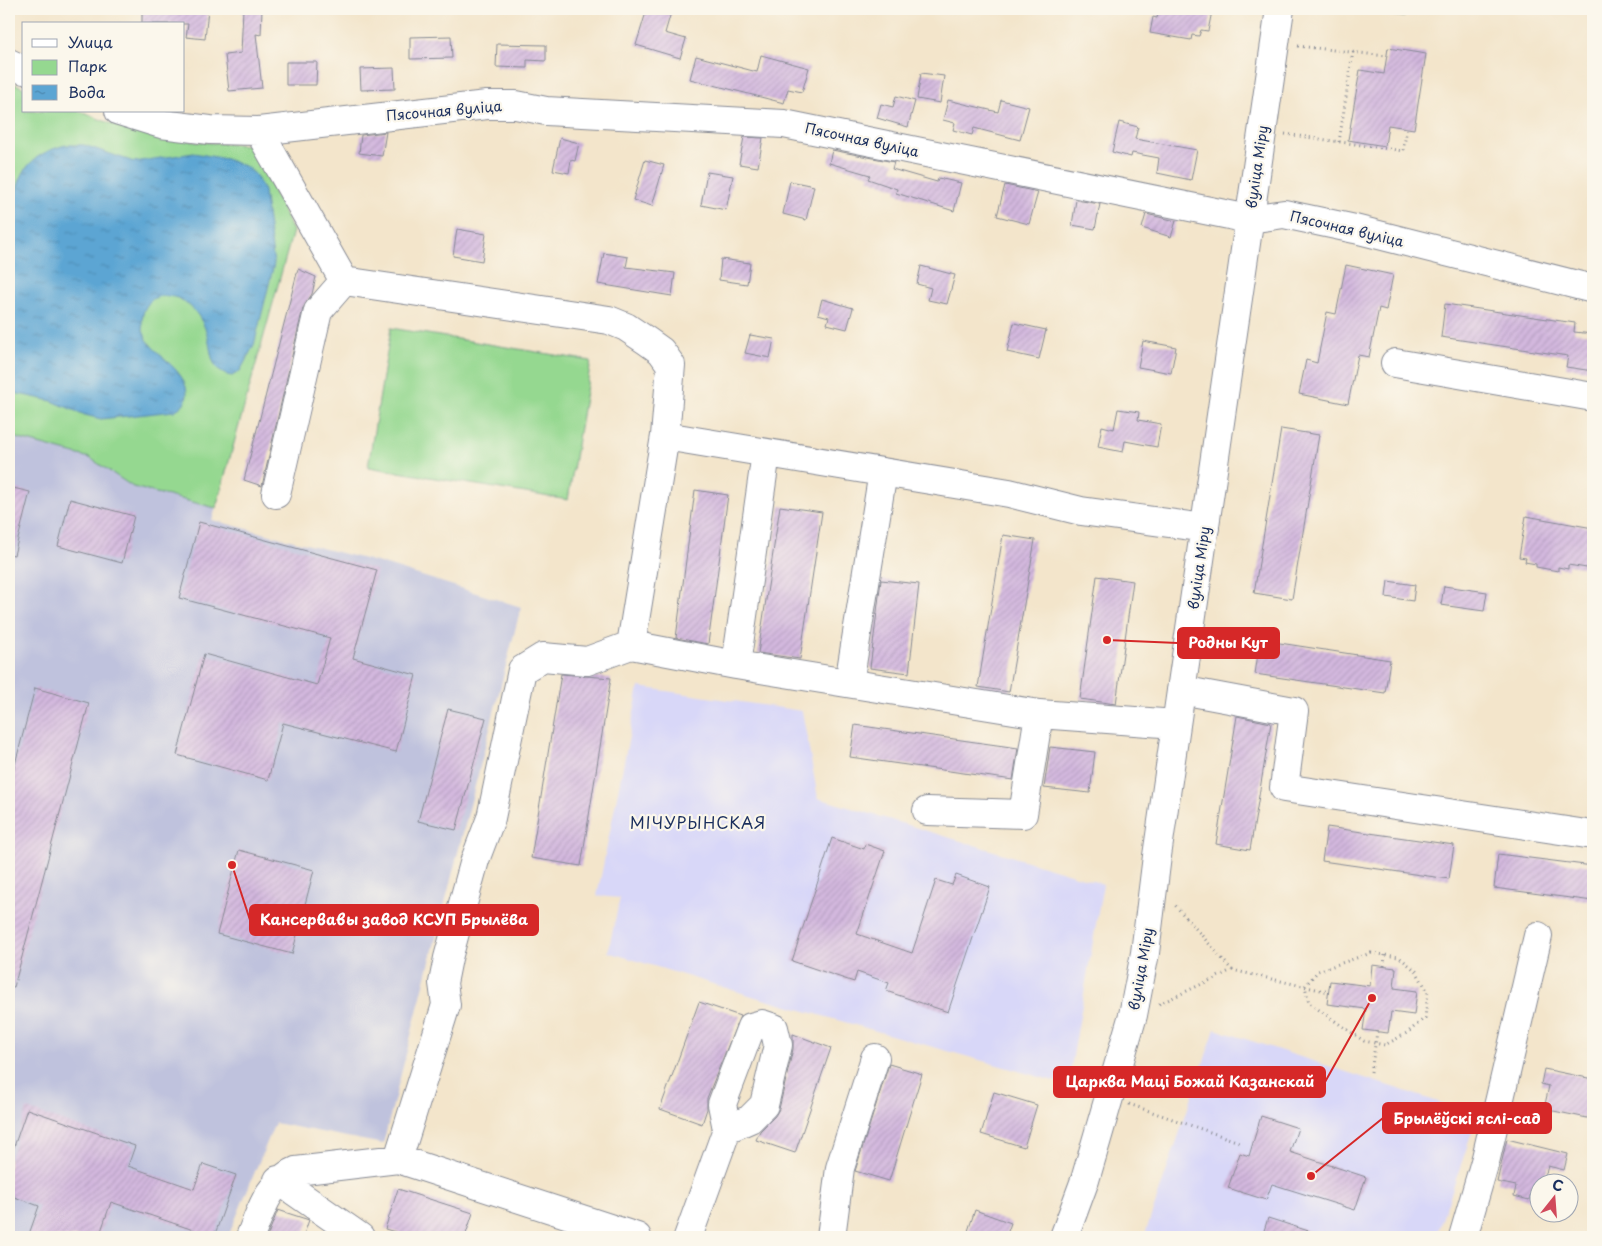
<svg xmlns="http://www.w3.org/2000/svg" width="1602" height="1246" viewBox="0 0 1602 1246" font-family="'Playpen Sans',sans-serif">
<style>
.built{fill:#d8d7f8}
.industrial{fill:#bfc2dd}
.green{fill:#95d890;stroke:#588477}
.water{fill:url(#water-ripples);stroke:#3c6a98}
.building{fill:url(#building-hatch)}
.lines{fill:none;stroke-linecap:round;stroke-linejoin:round}
.minor-casing{stroke:#878a94;stroke-width:30}
.path{stroke:#878a94;stroke-width:3;stroke-dasharray:1 4;stroke-linecap:butt}
.minor{stroke:#fff;stroke-width:28}
.labels{text-anchor:middle;stroke-width:4.5;stroke-linejoin:round;paint-order:stroke}
.street-label{font-size:14px;fill:#1b2f5e;stroke:#fbf7ec}
.quarter-label{font-size:16px;letter-spacing:1px;fill:#1b2f5e;stroke:#fbf7ec}
.leader{fill:none;stroke:#d62828;stroke-width:2}
.callout-dot{fill:#d62828;stroke:#fbf7ec;stroke-width:2}
.callout{fill:#d62828;stroke:#d62828;stroke-width:2}
.callout-label{font-size:15px;text-anchor:middle;font-weight:bold;fill:#fff}
</style>
<defs>
<pattern id="water-ripples" width="26" height="14" patternUnits="userSpaceOnUse" patternTransform="scale(1.25)"><rect width="26" height="14" fill="#5ca5d3"/><path d="M2 4q2-2 4 0t4 0M15 11q2-2 4 0t4 0" fill="none" stroke="#4b87ae"/></pattern>
<pattern id="building-hatch" width="6" height="6" patternUnits="userSpaceOnUse" patternTransform="scale(1.25)"><rect width="6" height="6" fill="#d3b8de"/><path d="M-1 1l2-2M0 6l6-6M5 7l2-2" fill="none" stroke="#b59ec1"/></pattern>
</defs>
<rect width="100%" height="100%" fill="#fbf7ec"/>
<filter id="ink" filterUnits="userSpaceOnUse"><feTurbulence type="fractalNoise" baseFrequency=".02" numOctaves="2"/><feDisplacementMap in="SourceGraphic" scale="10" xChannelSelector="R" yChannelSelector="G"/><feConvolveMatrix kernelMatrix="1 2 1 2 8 2 1 2 1" color-interpolation-filters="sRGB"/></filter>
<filter id="wash" filterUnits="userSpaceOnUse"><feTurbulence type="fractalNoise" baseFrequency=".0096" numOctaves="4" result="noise"/><feDisplacementMap in="SourceGraphic" scale="20" xChannelSelector="R" yChannelSelector="G"/><feGaussianBlur stdDeviation="1.12" result="paint"/><feColorMatrix in="noise" values="0 0 0 0 0 0 0 0 0 0 0 0 0 0 0 0 0 1.4 0 .05"/><feComposite in="paint" operator="in"/></filter>
<g filter="url(#wash)">
<rect width="100%" height="100%" fill="#f3e5cb"/>
<path class="built" d="M 639,687 L 802,711 L 818,798 L 1103,884 L 1068,1085 L 752,996 L 608,952 L 620,898 L 597,896 Z
M 1215,1029 L 1478,1115 L 1436,1237 L 1144,1237 Z"/>
<path class="industrial" d="M 9,436 L 90,458 L 133,487 L 216,508 L 212,520 L 380,563 L 521,607 L 383,1144 L 275,1123 L 228,1237 L 9,1237 Z"/>
<path class="green" d="M 1347,9 L 1405,9 L 1404,17 Z
M 9,81 L 24,88 L 24,111 L 79,111 L 112,124 L 156,135 L 196,142 L 251,145 L 293,231 L 216,508 L 133,487 L 90,458 L 9,436 Z
M 391,328 L 591,361 L 568,500 L 368,467 Z"/>
<path class="water" d="M 66,145 L 84,145 L 134,162 L 194,153 L 226,159 L 247,167 L 255,174 L 264,191 L 274,264 L 254,345 L 240,371 L 232,376 C 211,373 212,355 208,338 C 205,323 194,306 180,299 C 173,296 164,295 157,297 C 150,299 145,307 143,314 C 135,349 178,359 186,387 C 189,399 185,405 174,411 L 101,419 L 85,415 L 52,401 L 14,393 L 9,389 C 9,340 8,290 11,241 C 13,216 12,192 25,170 C 34,156 50,149 66,145 Z"/>
<g id="blocks">
<path class="building" d="M 142,9 L 208,9 L 205,39 L 186,37 L 188,24 L 142,24 Z
M 243,9 L 262,9 L 261,35 L 256,34 L 262,88 L 229,91 L 225,55 L 241,53 Z
M 647,9 L 672,9 L 665,33 L 686,39 L 680,58 L 636,45 Z
M 1159,9 L 1198,9 L 1212,11 L 1208,31 L 1201,30 L 1199,36 L 1192,35 L 1191,40 L 1150,33 L 1153,17 L 1157,18 Z
M 451,36 L 452,58 L 410,59 L 410,37 Z
M 497,44 L 546,45 L 546,61 L 527,60 L 527,68 L 496,67 Z
M 1388,48 L 1426,54 L 1414,129 L 1388,125 L 1385,146 L 1348,140 L 1360,70 L 1384,74 Z
M 761,55 L 809,68 L 802,92 L 788,89 L 784,103 L 690,79 L 696,56 L 757,72 Z
M 286,62 L 317,62 L 316,85 L 286,85 Z
M 394,68 L 395,89 L 361,90 L 360,69 Z
M 921,73 L 944,76 L 940,103 L 917,99 Z
M 896,96 L 915,101 L 908,127 L 877,118 L 881,104 L 893,107 Z
M 948,100 L 998,112 L 1001,100 L 1029,107 L 1020,140 L 974,128 L 972,135 L 953,130 L 955,123 L 943,120 Z
M 1119,122 L 1138,127 L 1135,139 L 1197,150 L 1191,180 L 1157,173 L 1159,158 L 1132,153 L 1131,157 L 1112,152 Z
M 386,132 L 382,156 L 359,153 L 361,135 Z
M 744,137 L 763,138 L 758,167 L 739,164 Z
M 560,138 L 579,143 L 575,161 L 571,160 L 569,173 L 553,170 Z
M 832,150 L 894,162 L 892,169 L 937,182 L 938,178 L 961,183 L 954,211 L 896,193 L 897,189 L 868,179 L 870,175 L 829,163 Z
M 645,160 L 664,165 L 652,206 L 633,200 Z
M 707,172 L 733,176 L 726,210 L 701,205 Z
M 790,181 L 814,186 L 806,220 L 783,214 Z
M 1005,185 L 1038,192 L 1029,224 L 997,216 Z
M 1076,200 L 1100,204 L 1095,229 L 1072,225 Z
M 1146,214 L 1176,221 L 1171,237 L 1142,228 Z
M 457,229 L 486,234 L 482,261 L 453,256 Z
M 604,253 L 628,257 L 626,267 L 675,273 L 672,296 L 598,284 Z
M 721,259 L 750,263 L 747,284 L 719,280 Z
M 1346,265 L 1393,275 L 1386,310 L 1379,308 L 1369,357 L 1358,355 L 1348,404 L 1299,394 L 1306,360 L 1317,363 L 1327,312 L 1336,314 Z
M 921,266 L 955,275 L 947,304 L 928,300 L 931,288 L 917,284 Z
M 298,269 L 316,277 L 312,294 L 303,308 L 262,486 L 244,480 Z
M 822,299 L 853,308 L 847,329 L 827,324 L 829,317 L 818,314 Z
M 1445,304 L 1575,323 L 1574,332 L 1593,334 L 1593,371 L 1566,367 L 1568,356 L 1441,337 Z
M 1014,323 L 1046,330 L 1039,359 L 1007,352 Z
M 750,335 L 774,339 L 770,358 L 745,353 Z
M 1143,341 L 1176,347 L 1171,373 L 1138,367 Z
M 1118,409 L 1139,412 L 1138,420 L 1161,424 L 1157,447 L 1125,441 L 1123,452 L 1098,447 L 1102,426 L 1114,429 Z
M 1281,429 L 1319,435 L 1292,599 L 1254,593 Z
M 9,487 L 30,492 L 14,555 L 9,554 Z
M 695,490 L 728,495 L 708,644 L 676,638 Z
M 70,499 L 134,516 L 122,563 L 58,546 Z
M 780,506 L 822,512 L 800,659 L 758,653 Z
M 1526,516 L 1593,528 L 1593,569 L 1568,565 L 1568,569 L 1558,567 L 1558,571 L 1536,567 L 1536,564 L 1525,562 L 1526,558 L 1519,557 Z
M 199,522 L 377,570 L 353,658 L 416,675 L 396,752 L 283,723 L 268,780 L 177,755 L 204,654 L 317,685 L 330,638 L 179,598 Z
M 1003,535 L 1035,540 L 1009,692 L 978,687 Z
M 1097,576 L 1133,581 L 1116,704 L 1080,699 Z
M 881,580 L 919,584 L 909,673 L 870,668 Z
M 1388,581 L 1415,585 L 1413,601 L 1386,597 Z
M 1444,586 L 1487,592 L 1484,611 L 1441,605 Z
M 1260,640 L 1390,660 L 1385,693 L 1255,674 Z
M 561,674 L 611,678 L 581,866 L 531,858 Z
M 35,688 L 89,703 L 14,987 L 9,986 L 9,787 Z
M 448,709 L 486,718 L 456,830 L 418,821 Z
M 1237,716 L 1271,723 L 1250,850 L 1216,844 Z
M 855,725 L 1018,748 L 1013,780 L 850,757 Z
M 1050,747 L 1095,752 L 1090,793 L 1044,788 Z
M 1327,827 L 1454,845 L 1449,879 L 1322,861 Z
M 832,838 L 864,849 L 865,844 L 885,851 L 857,934 L 912,953 L 936,880 L 952,885 L 956,875 L 990,887 L 948,1012 L 886,991 L 889,983 L 857,972 L 854,982 L 792,961 Z
M 239,850 L 314,870 L 292,954 L 217,934 Z
M 1498,854 L 1593,866 L 1593,901 L 1494,888 Z
M 1372,965 L 1396,968 L 1394,988 L 1417,991 L 1414,1015 L 1391,1012 L 1388,1033 L 1363,1030 L 1366,1009 L 1327,1004 L 1330,981 L 1370,986 Z
M 699,1002 L 740,1016 L 707,1098 L 707,1109 L 702,1124 L 660,1109 Z
M 793,1034 L 831,1048 L 795,1153 L 756,1140 L 760,1131 L 775,1116 L 779,1109 L 793,1049 Z
M 889,1064 L 922,1074 L 889,1181 L 855,1171 Z
M 1544,1069 L 1593,1079 L 1592,1119 L 1544,1109 L 1549,1086 L 1541,1084 Z
M 994,1092 L 1037,1105 L 1024,1147 L 981,1134 Z
M 27,1109 L 135,1146 L 128,1166 L 194,1189 L 203,1164 L 236,1175 L 214,1237 L 111,1202 L 99,1237 L 28,1237 L 39,1206 L 9,1195 L 9,1161 Z
M 1261,1116 L 1298,1128 L 1290,1152 L 1366,1177 L 1355,1210 L 1272,1184 L 1266,1200 L 1228,1188 L 1240,1153 L 1249,1156 Z
M 1507,1139 L 1568,1154 L 1564,1170 L 1548,1166 L 1543,1184 L 1540,1184 L 1540,1186 L 1533,1184 L 1529,1200 L 1514,1196 L 1516,1186 L 1497,1182 Z
M 398,1189 L 473,1213 L 465,1237 L 412,1237 L 385,1229 Z
M 278,1210 L 309,1220 L 303,1237 L 267,1237 Z
M 975,1210 L 1011,1223 L 1006,1237 L 966,1237 Z
M 1268,1218 L 1318,1234 L 1318,1237 L 1262,1237 Z"/>
</g>
</g>
<g filter="url(#ink)">
<use href="#blocks" fill-opacity="0" stroke="#878a94" stroke-width="1"/>
<g class="lines">
<g class="minor-casing">
<path id="minor" d="M 9,63 L 24,70
M 119,111 L 161,124 L 210,130 L 259,131 L 487,105 L 516,105 L 546,111 L 784,124 L 1249,219 L 1284,214 L 1355,229 L 1593,289
M 259,131 L 344,281 L 609,320 L 626,327 L 647,341 L 661,351 L 671,365 L 665,436 L 631,645
M 1395,363 L 1593,397
M 665,436 L 1009,493 L 1081,511 L 1205,528
M 276,494 L 318,311 L 344,281
M 736,665 L 766,453
M 849,683 L 883,472
M 1181,690 L 1294,711 L 1284,788 L 1593,835
M 927,811 L 1023,814 L 1039,714
M 398,1159 L 446,1005 L 443,983 L 448,958 L 475,860 L 491,818 L 522,670 L 543,657 L 587,661 L 631,645 L 736,665 L 1039,714 L 1176,724
M 278,1180 L 360,1237
M 250,1237 C 261,1211 268,1182 296,1171 L 398,1159 L 637,1237
M 688,1237 L 727,1129 L 722,1104 L 751,1027 L 762,1024 L 774,1028 L 778,1045 L 764,1105 L 750,1119 L 727,1129
M 831,1237 L 840,1168 L 875,1058
M 1064,1237 L 1085,1180 L 1133,1015 L 1145,953 L 1157,856 L 1280,9
M 1463,1237 L 1486,1158 L 1538,936"/>
</g>
<path class="path" d="M 1298,46 L 1386,56
M 1285,134 L 1403,151 L 1407,128
M 1339,142 L 1353,52
M 1371,953 L 1399,957 L 1416,971 L 1428,992 L 1425,1018 L 1407,1033 L 1385,1045 L 1364,1041 L 1309,1003 L 1305,986 L 1318,971 Z
M 1384,966 L 1385,955
M 1232,970 L 1329,992
M 1159,1004 L 1232,970 L 1174,904
M 1371,1072 L 1377,1032
M 1129,1104 L 1239,1142"/>
<use href="#minor" class="minor"/>
</g>
</g>
<g class="labels">
<g class="street-label">
<text transform="translate(444 111) rotate(-5)" y="5">Пясочная вуліца</text>
<text transform="translate(862 140) rotate(12)" y="5">Пясочная вуліца</text>
<text transform="translate(1257 167) rotate(-82)" y="5">вуліца Міру</text>
<text transform="translate(1347 229) rotate(13)" y="5">Пясочная вуліца</text>
<text transform="translate(1199 568) rotate(-82)" y="5">вуліца Міру</text>
<text transform="translate(1141 969) rotate(-80)" y="5">вуліца Міру</text>
</g>
<g class="quarter-label">
<text x="698" y="829">МІЧУРЫНСКАЯ</text>
</g>
</g>
<path class="leader" d="M1107 640L1178 643M232 865L250 920M1372 998L1325 1082M1311 1176L1383 1118"/>
<g class="callout-dot">
<circle cx="1107" cy="640" r="5"/>
<circle cx="232" cy="865" r="5"/>
<circle cx="1372" cy="998" r="5"/>
<circle cx="1311" cy="1176" r="5"/>
</g>
<g class="callout">
<rect x="1178" y="628" width="101" height="30" rx="5"/>
<rect x="250" y="905" width="288" height="30" rx="5"/>
<rect x="1054" y="1067" width="271" height="30" rx="5"/>
<rect x="1383" y="1103" width="168" height="30" rx="5"/>
</g>
<g class="callout-label">
<text x="1228" y="648">Родны Кут</text>
<text x="394" y="925">Кансервавы завод КСУП Брылёва</text>
<text x="1190" y="1087">Царква Маці Божай Казанскай</text>
<text x="1467" y="1124">Брылёўскі яслі-сад</text>
</g>
<rect width="1602" height="1246" fill="none" stroke="#fbf7ec" stroke-width="30"/>
<rect x="22" y="22" width="162" height="90" fill="#fbf7ec" stroke="#a1a7b3"/>
<rect x="32" y="39" width="25" height="8" fill="#ffffff" stroke="#a1a7b3"/>
<text x="68" y="48" font-size="15" fill="#1b2f5e">Улица</text>
<rect x="32" y="60" width="25" height="15" fill="#95d890" stroke="#a1a7b3"/>
<text x="68" y="72" font-size="15" fill="#1b2f5e">Парк</text>
<rect x="32" y="85" width="25" height="15" fill="url(#water-ripples)" stroke="#a1a7b3"/>
<text x="68" y="98" font-size="15" fill="#1b2f5e">Вода</text>
<g transform="translate(1554 1198) rotate(17)"><circle r="24" fill="#fbf7ec" stroke="#a1a7b3"/>
<path d="M0-4L9 19L0 12L-9 19Z" fill="#d1495b"/>
<text y="-8" font-size="14" font-weight="bold" text-anchor="middle" fill="#1b2f5e">С</text>
</g>
</svg>
